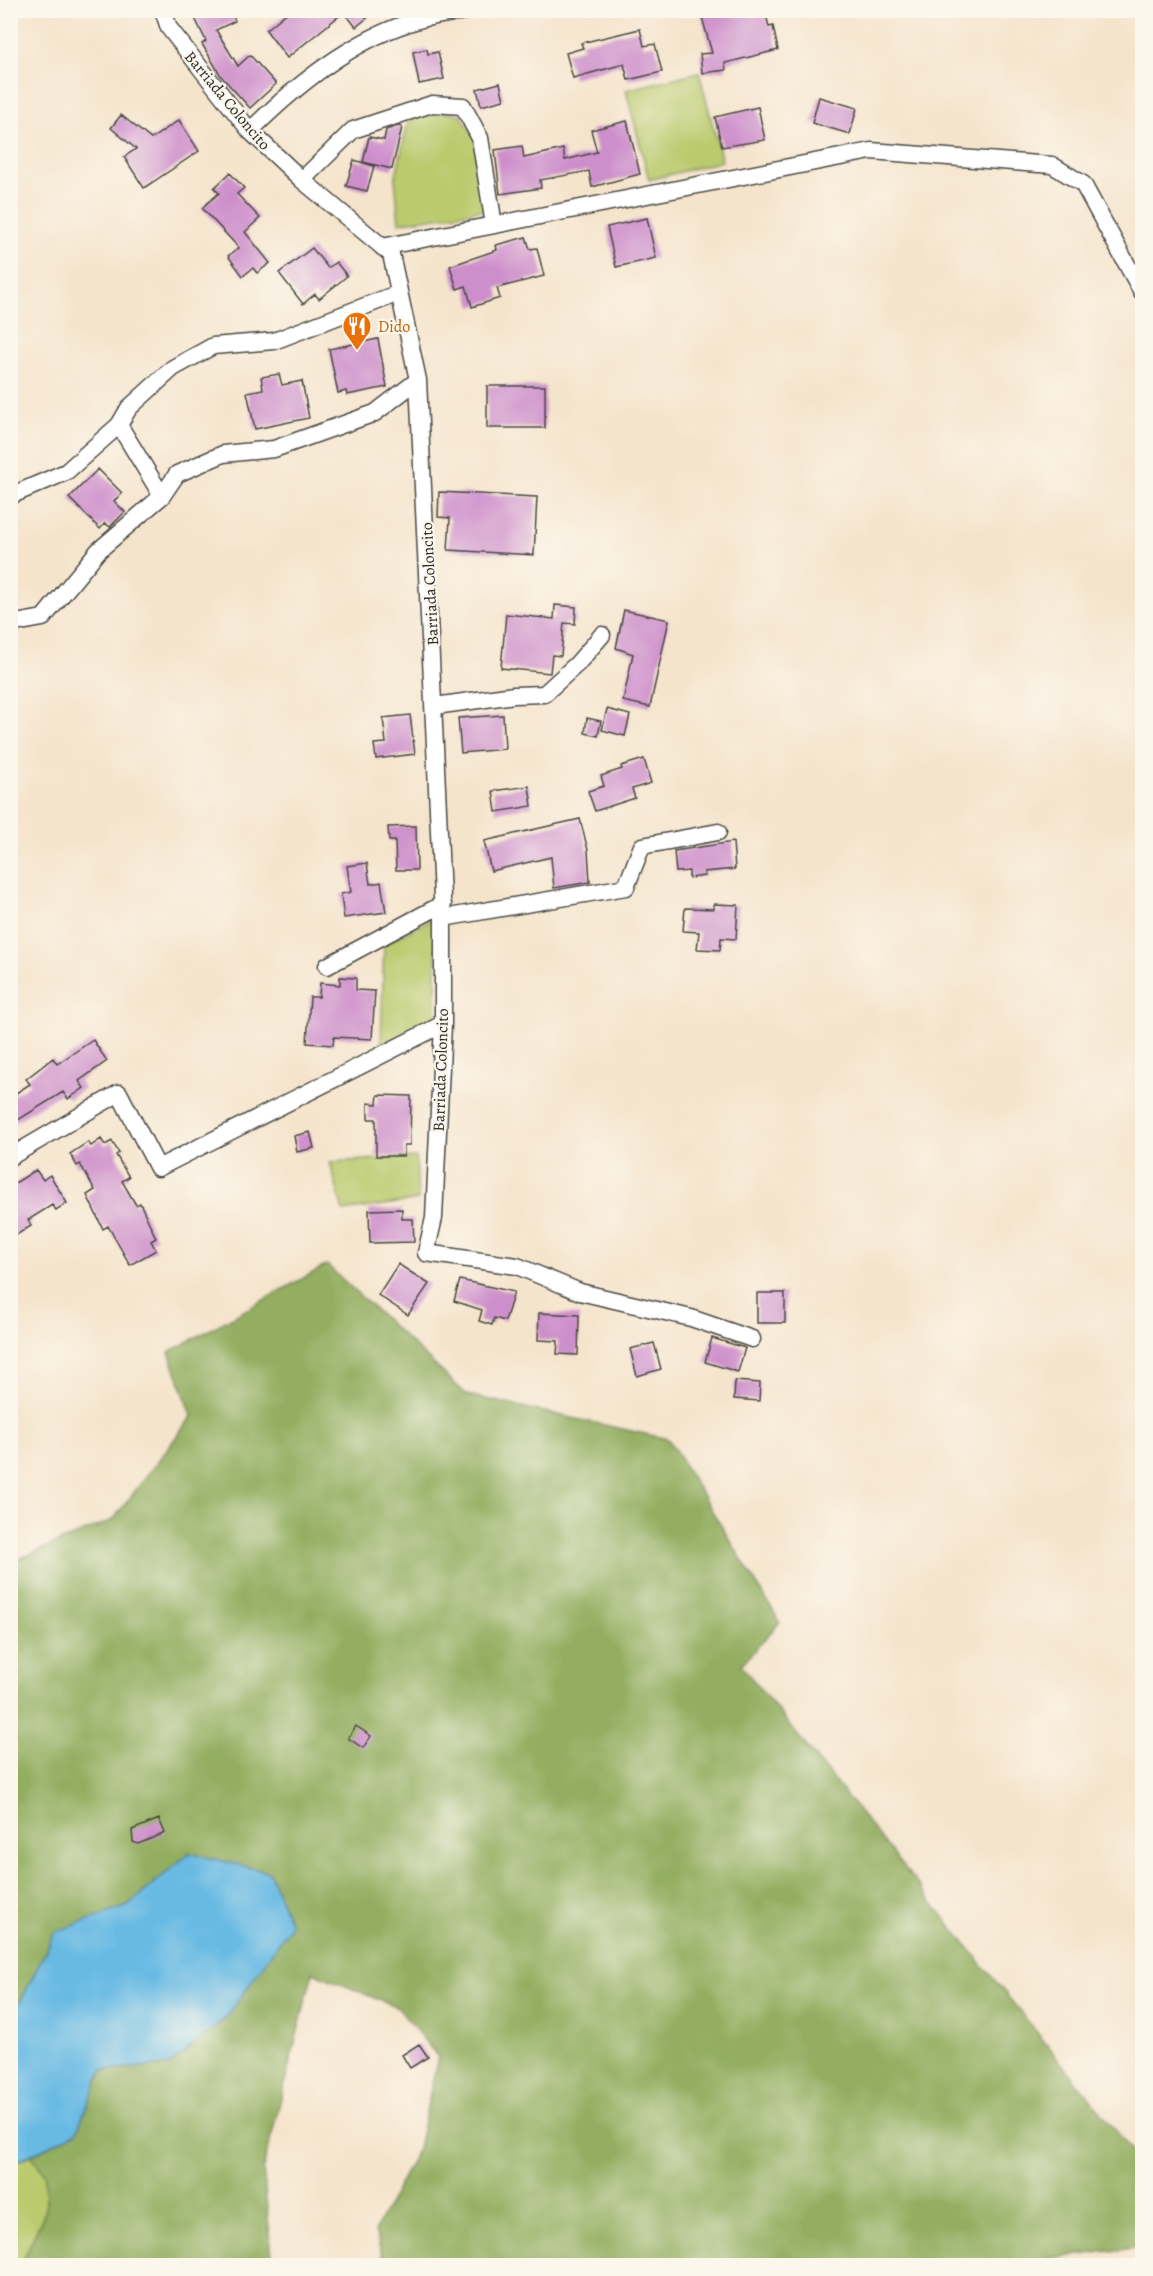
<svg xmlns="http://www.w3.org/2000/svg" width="1153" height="2276" viewBox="0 0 1153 2276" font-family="Alegreya,serif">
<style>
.green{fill:#baca6d;stroke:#727a4c;stroke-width:1.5}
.forest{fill:#93ae60;stroke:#5f6c46;stroke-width:1.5}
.water{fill:#67bae3;stroke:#497287;stroke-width:1.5}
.building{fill:#cd8fcb}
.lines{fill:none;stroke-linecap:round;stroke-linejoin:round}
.street-casing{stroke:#494743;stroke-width:19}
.street{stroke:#fff;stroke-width:16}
.labels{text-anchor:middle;stroke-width:4.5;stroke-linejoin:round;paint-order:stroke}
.street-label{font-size:16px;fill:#2b2b2b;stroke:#fbf7ec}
.food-label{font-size:16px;fill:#c56008;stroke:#fbf7ec;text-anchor:start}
</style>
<rect width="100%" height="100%" fill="#fbf7ec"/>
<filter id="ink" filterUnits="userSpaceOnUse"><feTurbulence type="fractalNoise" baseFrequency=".0167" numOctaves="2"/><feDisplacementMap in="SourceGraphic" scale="12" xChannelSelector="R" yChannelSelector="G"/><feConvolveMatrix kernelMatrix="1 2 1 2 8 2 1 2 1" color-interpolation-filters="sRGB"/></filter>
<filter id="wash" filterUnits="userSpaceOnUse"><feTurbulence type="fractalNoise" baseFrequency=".008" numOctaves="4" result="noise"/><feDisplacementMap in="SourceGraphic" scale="24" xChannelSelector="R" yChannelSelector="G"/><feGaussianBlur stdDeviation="1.35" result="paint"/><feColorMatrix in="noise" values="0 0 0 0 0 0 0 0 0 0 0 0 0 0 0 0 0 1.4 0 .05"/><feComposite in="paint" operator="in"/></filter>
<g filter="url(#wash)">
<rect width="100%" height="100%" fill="#f5e4cc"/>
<path class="green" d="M 699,72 L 722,161 L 649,180 L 626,90 Z
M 432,111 L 460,114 L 477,140 L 490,209 L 399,223 L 395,179 L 408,122 Z
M 436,917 L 436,1021 L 381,1045 L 384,944 Z
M 416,1157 L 418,1200 L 343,1211 L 330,1162 Z
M 11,2154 L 17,2161 L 31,2155 L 45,2175 L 46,2210 L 23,2261 L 11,2265 L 10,2199 L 13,2193 Z"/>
<path class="forest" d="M 327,1265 L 467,1395 L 668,1439 L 780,1622 L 741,1665 L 1142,2163 L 1142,2247 L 989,2266 L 385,2265 L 375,2231 L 418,2148 L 438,2057 L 398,2008 L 313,1972 L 263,2169 L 273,2265 L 16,2265 L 23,2261 L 46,2210 L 45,2175 L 31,2155 L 76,2133 L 102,2070 L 170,2065 L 189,1853 L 128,1906 L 55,1932 L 11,2021 L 11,1562 L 113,1520 L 192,1416 L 169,1352 Z"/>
<path class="water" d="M 189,1853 L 269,1872 L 291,1925 L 227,2017 L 170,2065 L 102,2070 L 76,2133 L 17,2161 L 11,2154 L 11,2021 L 55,1932 L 128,1906 Z"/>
<g id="blocks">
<path class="building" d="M 191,10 L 230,10 L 235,21 L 216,30 L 238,66 L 250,55 L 276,84 L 250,108 L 221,76 L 202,44 L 206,41 Z
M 290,10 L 377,10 L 356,27 L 344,12 L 287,58 L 266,30 Z
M 700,10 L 765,10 L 769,27 L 773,26 L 778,50 L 725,63 L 726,70 L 702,73 L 700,54 L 712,53 Z
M 640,29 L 644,46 L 655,44 L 662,72 L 628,80 L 624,64 L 573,78 L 566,53 L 583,48 L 581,43 Z
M 427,49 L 428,54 L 438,52 L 444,79 L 419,84 L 413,52 Z
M 500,83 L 504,100 L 481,106 L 477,89 Z
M 819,97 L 857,108 L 850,134 L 812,123 Z
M 758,107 L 765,140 L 722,147 L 715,117 Z
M 121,115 L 151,139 L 179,120 L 199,151 L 144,188 L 124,157 L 136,149 L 111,128 Z
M 627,121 L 640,174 L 592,187 L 589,171 L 540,180 L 541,188 L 500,194 L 495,150 L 522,146 L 524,158 L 563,149 L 565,160 L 597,152 L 591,130 Z
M 398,126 L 402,127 L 392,169 L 363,162 L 369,137 L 384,140 L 386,130 Z
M 354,160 L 374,166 L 367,191 L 346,186 Z
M 230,173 L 244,188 L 237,194 L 260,218 L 245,232 L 270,263 L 257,273 L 253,268 L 243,276 L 228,256 L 239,248 L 202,208 L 219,193 L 214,188 Z
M 647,218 L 656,258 L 616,267 L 607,227 Z
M 526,237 L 530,249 L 537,248 L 544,276 L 497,288 L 500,298 L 472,307 L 466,286 L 457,289 L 450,266 L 497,250 L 496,245 Z
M 312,248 L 328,268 L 336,262 L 347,276 L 319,299 L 315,294 L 303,304 L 279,273 Z
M 378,339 L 387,387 L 347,395 L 346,391 L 338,393 L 329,349 Z
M 279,374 L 282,385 L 302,381 L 309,418 L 255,429 L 247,392 L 263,389 L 261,377 Z
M 487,386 L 545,386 L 545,428 L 487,428 Z
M 98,469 L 122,493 L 114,501 L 125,512 L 110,527 L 105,523 L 100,529 L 69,498 Z
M 439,492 L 537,497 L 534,555 L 448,550 L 450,518 L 438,517 Z
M 555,605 L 576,607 L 575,624 L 564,623 L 561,656 L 552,655 L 550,673 L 501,668 L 506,614 L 554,619 Z
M 624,610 L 669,620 L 650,707 L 623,701 L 633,654 L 616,648 Z
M 607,709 L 630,715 L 625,736 L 602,730 Z
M 410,715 L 415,754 L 376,759 L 374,744 L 386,743 L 383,718 Z
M 503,715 L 505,749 L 461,753 L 458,718 Z
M 587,718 L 601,721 L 598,736 L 585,733 Z
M 644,759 L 651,783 L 632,789 L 635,798 L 595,811 L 588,791 L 604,786 L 601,776 L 622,769 L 621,766 Z
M 529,786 L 532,806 L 496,812 L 493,791 Z
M 580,819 L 588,850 L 590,882 L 554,888 L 551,857 L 491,871 L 484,841 Z
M 416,826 L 417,870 L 396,870 L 395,841 L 389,841 L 388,827 Z
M 733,842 L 735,869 L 704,872 L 705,876 L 689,878 L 689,871 L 676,872 L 674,851 Z
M 367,863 L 370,884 L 381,882 L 386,912 L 344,918 L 341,894 L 351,892 L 347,866 Z
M 714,904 L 738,905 L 736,939 L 721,938 L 720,950 L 697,949 L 699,932 L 683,931 L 685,908 L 714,909 Z
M 340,977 L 356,978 L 356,990 L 375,991 L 372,1039 L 334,1037 L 333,1045 L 307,1043 L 310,997 L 319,997 L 320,983 L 340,985 Z
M 93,1040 L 107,1061 L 79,1081 L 84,1088 L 68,1099 L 63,1092 L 10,1125 L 10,1097 L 30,1084 L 26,1079 L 53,1058 L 57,1064 Z
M 378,1095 L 411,1096 L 410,1145 L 404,1145 L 404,1156 L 376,1156 L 376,1119 L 368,1119 L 368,1103 L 377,1104 Z
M 310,1132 L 314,1148 L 297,1152 L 294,1136 Z
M 101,1139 L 105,1145 L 112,1141 L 119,1153 L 116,1155 L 129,1177 L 122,1181 L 136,1205 L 140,1203 L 156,1238 L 151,1241 L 156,1250 L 130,1265 L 108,1226 L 103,1229 L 87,1195 L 95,1190 L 80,1164 L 77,1166 L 70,1154 L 88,1142 L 91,1146 Z
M 36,1170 L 43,1180 L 50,1175 L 67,1203 L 56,1210 L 52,1205 L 28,1220 L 31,1226 L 10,1239 L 10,1186 Z
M 402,1209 L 402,1219 L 413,1219 L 414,1242 L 370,1243 L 369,1210 Z
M 398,1264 L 429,1284 L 408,1315 L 378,1295 Z
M 460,1280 L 514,1292 L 505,1321 L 494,1318 L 492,1325 L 479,1321 L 482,1310 L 454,1301 Z
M 757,1293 L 785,1293 L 785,1323 L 757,1323 Z
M 539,1313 L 579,1315 L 578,1355 L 557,1354 L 558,1341 L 538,1340 Z
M 712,1338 L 745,1348 L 738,1372 L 705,1362 Z
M 654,1343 L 661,1369 L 637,1376 L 630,1349 Z
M 735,1381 L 760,1383 L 759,1401 L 734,1399 Z
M 356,1726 L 371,1736 L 363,1748 L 348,1738 Z
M 159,1819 L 165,1833 L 138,1844 L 133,1842 L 132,1830 Z
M 419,2044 L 428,2057 L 410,2068 L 402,2055 Z"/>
</g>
</g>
<g filter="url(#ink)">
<use href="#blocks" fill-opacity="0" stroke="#494743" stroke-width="1.5"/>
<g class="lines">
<g class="street-casing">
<path id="street" d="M 163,10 L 169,28 L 250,131 L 302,180 L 391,254 L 418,380 L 443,918 L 443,1024 L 434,1218 L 426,1253 L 517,1266 L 580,1292 L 691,1318 L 752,1339
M 250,131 C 297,84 354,38 418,20 C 434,15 452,14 468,10
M 302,180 L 353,130 L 432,104 L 463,106 L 480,138 L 494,225
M 382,247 L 871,151 L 1052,165 L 1083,184 L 1142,292
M 10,496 L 66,472 L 119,425
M 162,496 L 119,425 L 129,408 L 173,368 L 213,346 L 274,341 L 399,293
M 10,624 L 43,618 L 98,551 L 162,496 L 177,474 L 223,454 L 274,449 L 375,413 L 418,380
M 435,706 L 514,695 L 544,694 L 577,664 L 602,635
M 443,918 L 626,887 L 642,846 L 718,832
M 327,966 L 443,904
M 10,1157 L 119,1093 L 158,1168 L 443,1024"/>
</g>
<use href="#street" class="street"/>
</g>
</g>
<defs>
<g id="restaurant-pin" transform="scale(1.5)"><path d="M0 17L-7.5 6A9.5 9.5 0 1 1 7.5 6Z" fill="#e8710a" stroke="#fbf7ec"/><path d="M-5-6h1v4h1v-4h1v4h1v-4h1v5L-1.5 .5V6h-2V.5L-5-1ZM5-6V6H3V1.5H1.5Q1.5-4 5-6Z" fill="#fff"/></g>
</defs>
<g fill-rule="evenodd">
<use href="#restaurant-pin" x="357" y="326"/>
</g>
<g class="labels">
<g class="street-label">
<text transform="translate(228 100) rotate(50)" y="6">Barriada Coloncito</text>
<text transform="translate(429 584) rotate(-93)" y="6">Barriada Coloncito</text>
<text transform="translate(440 1070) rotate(-88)" y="6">Barriada Coloncito</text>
</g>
<g class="food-label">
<text x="378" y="332">Dido</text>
</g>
</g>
<rect width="1153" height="2276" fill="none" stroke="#fbf7ec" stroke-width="36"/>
</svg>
